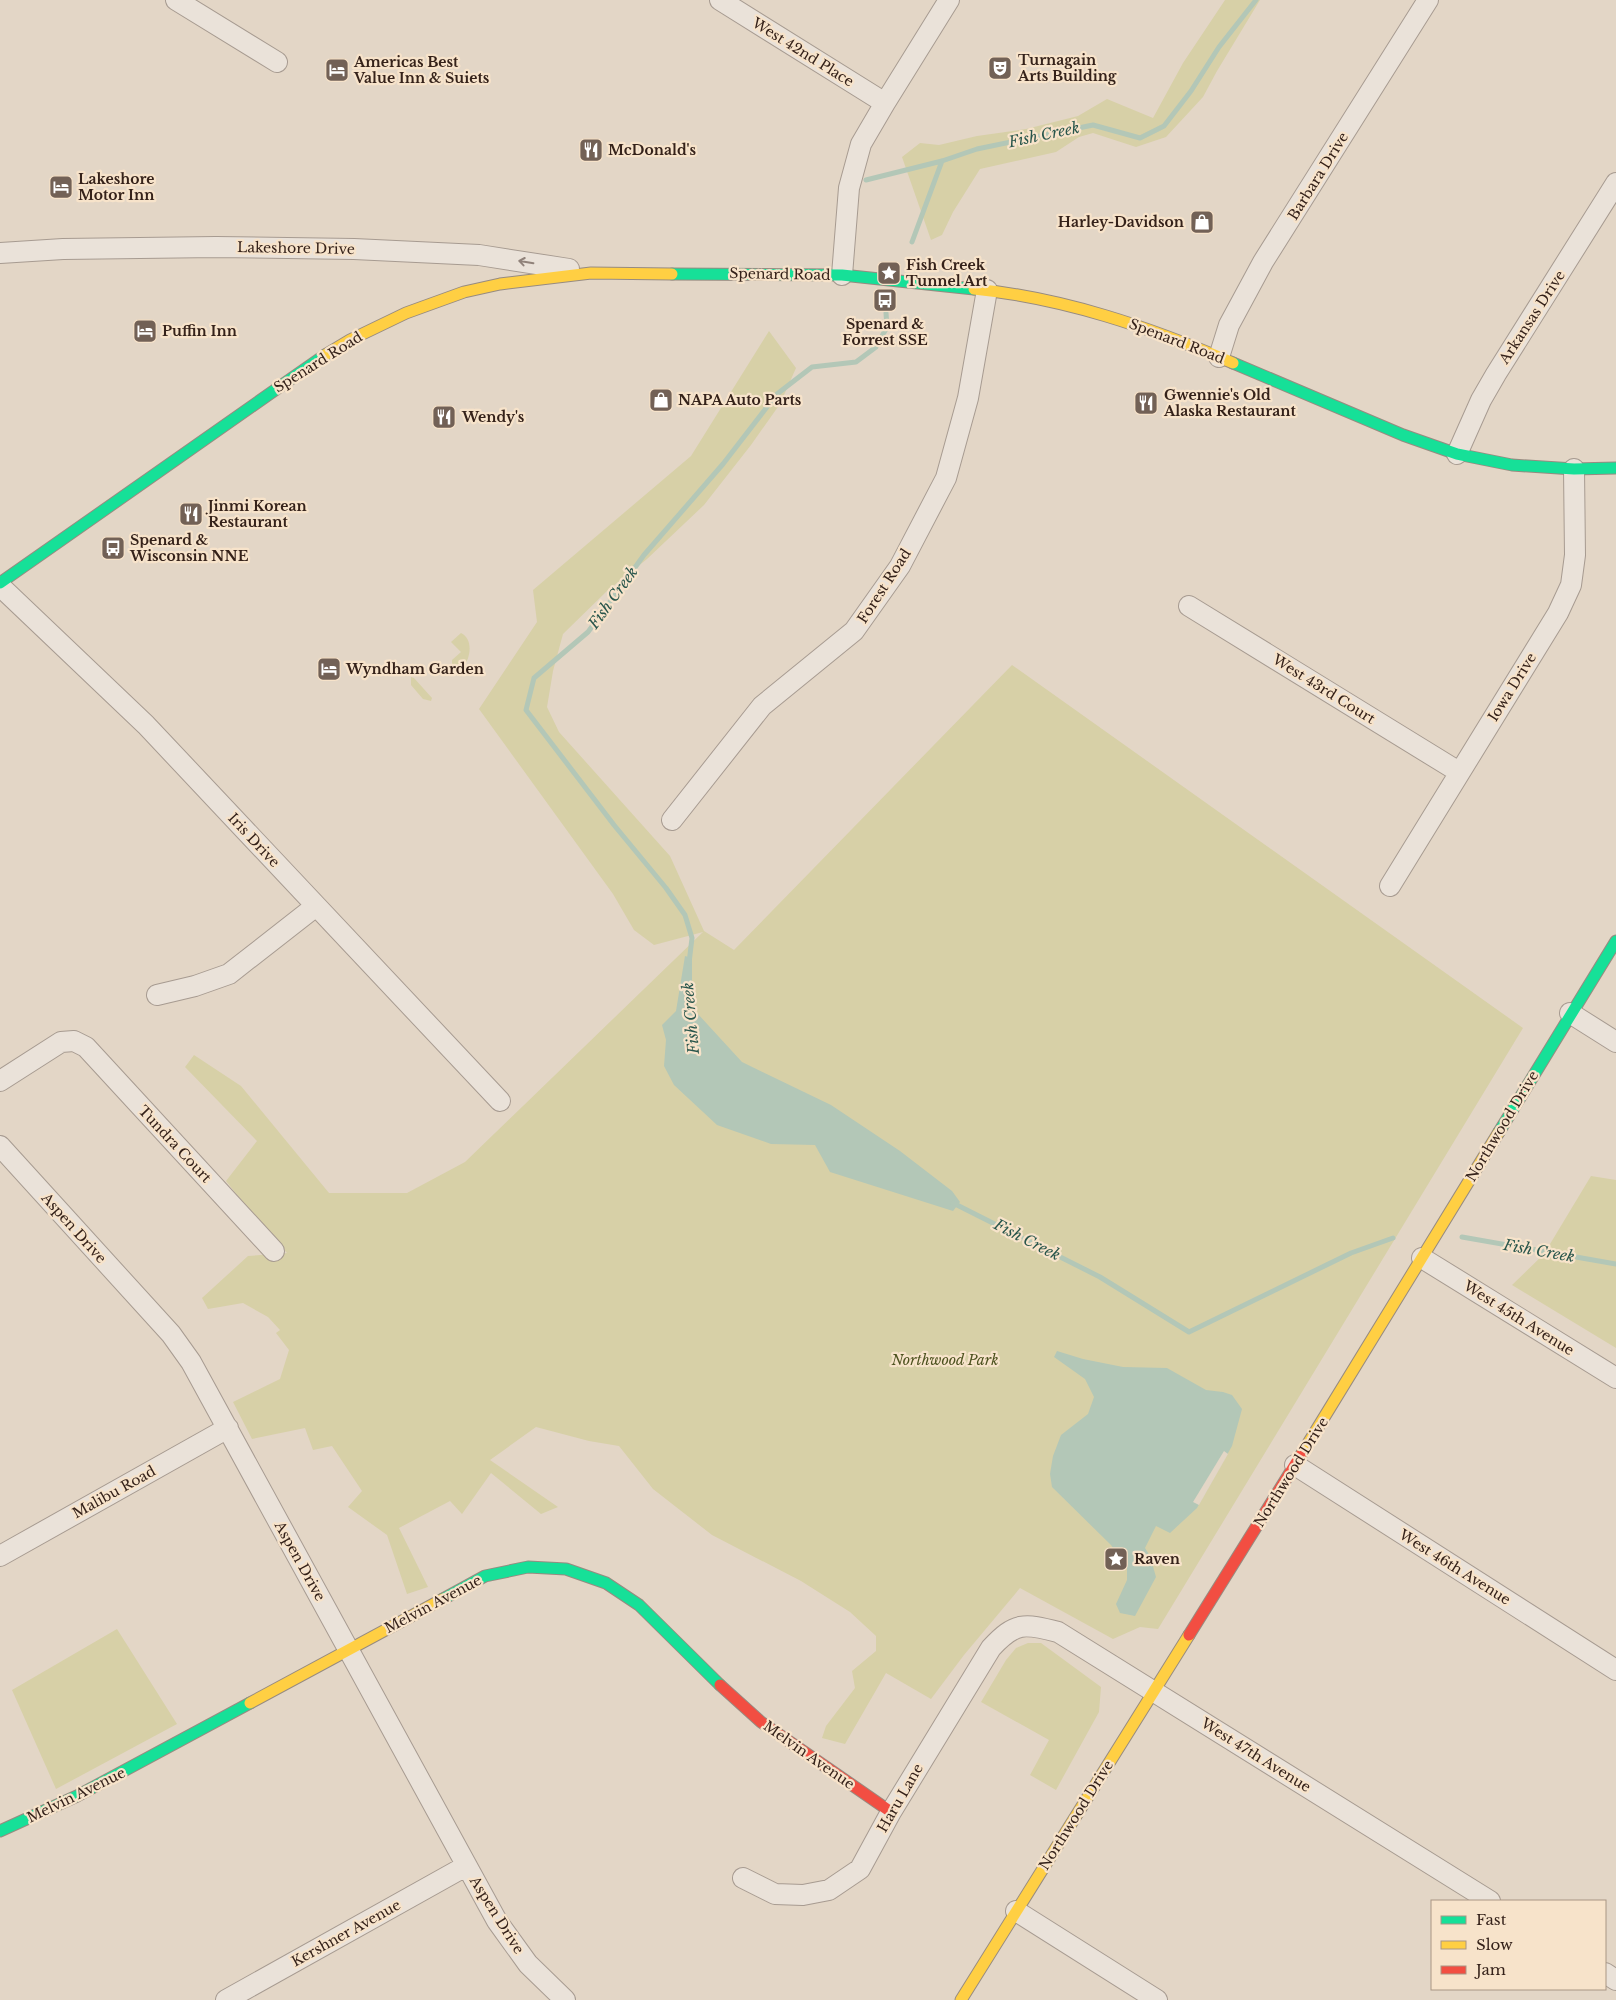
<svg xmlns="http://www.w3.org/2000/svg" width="1616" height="2000" viewBox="0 0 1616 2000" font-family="'Libre Baskerville',serif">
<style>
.green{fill:#d7d0a7}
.water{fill:#b3c7b7}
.pier{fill:#e3d6c6}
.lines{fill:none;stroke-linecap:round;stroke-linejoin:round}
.stream{stroke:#b3c7b7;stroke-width:5}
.street-casing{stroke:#a79b91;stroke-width:22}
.fast-casing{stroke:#978b80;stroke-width:13}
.slow-casing{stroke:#978b80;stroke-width:13}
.jam-casing{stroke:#978b80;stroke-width:13}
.street{stroke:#eae2d9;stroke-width:20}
.fast{stroke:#16e098;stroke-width:11}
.slow{stroke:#ffcf43;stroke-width:11}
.jam{stroke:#f24e42;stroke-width:11}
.oneway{stroke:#90827a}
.labels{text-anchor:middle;stroke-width:4.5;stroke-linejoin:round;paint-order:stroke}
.street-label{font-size:14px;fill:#35221a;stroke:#f7e3ca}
.poi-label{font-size:14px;font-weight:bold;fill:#35221a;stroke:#f7e3ca;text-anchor:start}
.park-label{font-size:14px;font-style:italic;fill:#4d521f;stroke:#f7e3ca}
.water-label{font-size:15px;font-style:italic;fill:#28554b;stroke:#f7e3ca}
</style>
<rect width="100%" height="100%" fill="#e3d6c6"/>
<path class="green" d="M 1225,0 L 1260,0 L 1217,71 L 1203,97 L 1166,137 L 1136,147 L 1093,133 L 1079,137 L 1056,152 L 980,169 L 953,212 L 942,235 L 931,240 L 902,157 L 920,143 L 939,145 L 977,136 L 1026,129 L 1078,116 L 1107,99 L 1153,118 L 1183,63 Z
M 769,331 L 796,368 L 780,404 L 751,445 L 704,505 L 647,559 L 607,591 L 563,634 L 553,671 L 547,707 L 559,732 L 670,856 L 704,931 L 734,950 L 1012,665 L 1523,1028 L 1158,1629 L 1140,1627 L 1113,1639 L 1020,1588 L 964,1655 L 931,1699 L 886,1673 L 845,1744 L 822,1738 L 826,1726 L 855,1688 L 852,1671 L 876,1651 L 876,1636 L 850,1612 L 801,1581 L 712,1535 L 653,1489 L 619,1446 L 589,1441 L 536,1427 L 490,1460 L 558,1507 L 541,1514 L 491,1473 L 462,1514 L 450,1501 L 399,1528 L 428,1587 L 407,1594 L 387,1535 L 348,1507 L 362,1491 L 332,1446 L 313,1450 L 305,1428 L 252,1439 L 233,1402 L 280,1379 L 289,1350 L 276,1333 L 280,1330 L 268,1317 L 243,1303 L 208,1309 L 202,1298 L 248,1256 L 287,1253 L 263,1228 L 226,1181 L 257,1141 L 185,1067 L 194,1055 L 241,1086 L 329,1193 L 407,1193 L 465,1162 L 703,932 L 654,945 L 634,930 L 613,894 L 479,709 L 537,622 L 533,590 L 691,456 Z
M 461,633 C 475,640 470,662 460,671 L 452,665 L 452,660 L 461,652 L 451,642 Z
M 411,677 L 414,678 L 432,698 L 431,701 L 423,699 L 411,685 Z
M 1591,1176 L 1616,1180 L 1616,1348 L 1512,1285 L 1544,1254 Z
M 117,1629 L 177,1724 L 56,1789 L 12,1690 Z
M 1028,1643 L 1041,1643 L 1101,1687 L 1099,1712 L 1056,1790 L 1030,1775 L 1049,1740 L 981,1702 L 1006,1660 L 1016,1648 Z"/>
<path class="water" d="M 685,956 L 692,958 L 692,987 L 697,1013 L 742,1062 L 831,1105 L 900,1151 L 952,1191 L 960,1202 L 953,1211 L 830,1172 L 815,1145 L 771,1144 L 717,1125 L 674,1085 L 664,1066 L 666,1040 L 662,1025 L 676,1011 Z
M 1057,1351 L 1083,1359 L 1123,1367 L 1167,1368 L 1206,1390 L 1223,1392 L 1232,1395 L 1242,1409 L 1232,1446 L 1197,1508 L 1170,1533 L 1156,1526 L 1145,1548 L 1150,1556 L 1156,1577 L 1135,1616 L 1120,1613 L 1116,1604 L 1127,1580 L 1127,1568 L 1111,1545 L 1052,1487 L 1050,1474 L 1053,1456 L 1061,1435 L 1088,1414 L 1094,1397 L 1085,1379 L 1054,1357 Z"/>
<path class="pier" d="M 1224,1451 L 1228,1454 L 1199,1505 L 1193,1502 Z"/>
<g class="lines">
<path class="stream" d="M 866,180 L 942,161 L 977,149 L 1093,125 L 1140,138 L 1164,126 L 1191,91 L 1219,47 L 1256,0
M 912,242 L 942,161
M 689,963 L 692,938 L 685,915 L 666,888 L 614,825 L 526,710 L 534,678 L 588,632 L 644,555 L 723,464 L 777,394 L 812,367 L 856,362 L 876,347 L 887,327 L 886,313
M 953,1203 L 1100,1277 L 1189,1332 L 1351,1253 L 1393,1238
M 1462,1237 L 1616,1264"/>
<g class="street-casing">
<path id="street" d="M 176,0 L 277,62
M 720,0 L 885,103
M 0,253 L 63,249 L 216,247 L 354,249 L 479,255 L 569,269
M 842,275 L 849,188 L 861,144 L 885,103 L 949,0
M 1219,357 L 1229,325 L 1263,262 L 1428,0
M 1457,454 L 1481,400 L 1496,374 L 1616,183
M 0,586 L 146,725 L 500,1101
M 1189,606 L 1459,772
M 672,820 L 762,706 L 854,631 L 900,566 L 946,478 L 968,398 L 987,290
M 1390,886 L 1558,613 L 1571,585 L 1575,555 L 1574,469
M 157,995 L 195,986 L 229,974 L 316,906
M 1570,1013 L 1616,1042
M 0,1081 L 61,1042 L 74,1041 L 86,1047 L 274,1251
M 0,1146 L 171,1334 L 191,1362 L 497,1921 L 528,1964 L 565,2000
M 1422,1258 L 1616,1378
M 1295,1465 L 1616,1670
M 0,1556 L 228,1428
M 743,1878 L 775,1894 L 803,1895 L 829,1890 L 860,1869 L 891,1812 L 991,1648 C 1015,1622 1024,1623 1058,1632 L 1490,1901
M 1016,1911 L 1157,2000
M 1605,1973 L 1616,1980
M 226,2000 L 466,1866"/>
</g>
<g class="fast-casing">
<path id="fast" d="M 672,274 L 842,275 L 974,289
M 1233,363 L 1403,435 L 1457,454 L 1512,465 L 1574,469 L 1616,468
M 0,583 L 325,355
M 1499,1132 L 1616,941
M 443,1599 L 485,1576 L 528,1567 L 566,1569 L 606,1583 L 639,1605 L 720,1685
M 0,1831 L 77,1796 L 250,1703"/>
</g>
<g class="slow-casing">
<path id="slow" d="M 974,289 C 1064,298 1149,327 1233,363
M 325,355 L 350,340 L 406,313 L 464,292 L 500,284 L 591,273 L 672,274
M 1301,1455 L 1499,1132
M 250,1703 L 443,1599
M 961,2000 L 1189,1635"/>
</g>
<g class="jam-casing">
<path id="jam" d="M 1189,1635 L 1301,1455
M 720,1685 L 761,1722 L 891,1812"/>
</g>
<use href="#street" class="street"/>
<use href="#fast" class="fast"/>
<use href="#slow" class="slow"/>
<use href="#jam" class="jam"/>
</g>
<defs><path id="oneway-shaft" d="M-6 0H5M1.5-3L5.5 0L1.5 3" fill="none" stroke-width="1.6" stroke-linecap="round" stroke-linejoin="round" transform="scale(1.25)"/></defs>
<use class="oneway" href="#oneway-shaft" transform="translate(526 262) rotate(-171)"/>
<defs>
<g id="theatre-square" transform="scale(1.25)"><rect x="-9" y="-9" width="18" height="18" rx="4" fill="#726156" stroke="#f7e3ca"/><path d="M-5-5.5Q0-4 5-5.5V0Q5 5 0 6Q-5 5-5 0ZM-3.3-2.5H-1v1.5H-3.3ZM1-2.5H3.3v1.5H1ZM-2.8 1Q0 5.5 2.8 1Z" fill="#fff"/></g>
<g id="hotel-square" transform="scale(1.25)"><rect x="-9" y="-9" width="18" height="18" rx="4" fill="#726156" stroke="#f7e3ca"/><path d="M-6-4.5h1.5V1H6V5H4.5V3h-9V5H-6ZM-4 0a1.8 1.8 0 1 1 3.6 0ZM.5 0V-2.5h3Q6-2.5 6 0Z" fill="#fff"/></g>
<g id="restaurant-square" transform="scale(1.25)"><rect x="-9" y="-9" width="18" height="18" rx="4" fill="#726156" stroke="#f7e3ca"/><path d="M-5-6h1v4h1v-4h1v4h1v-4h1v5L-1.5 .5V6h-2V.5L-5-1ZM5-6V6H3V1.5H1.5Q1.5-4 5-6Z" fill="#fff"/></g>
<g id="shop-square" transform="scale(1.25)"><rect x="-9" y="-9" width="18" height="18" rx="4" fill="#726156" stroke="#f7e3ca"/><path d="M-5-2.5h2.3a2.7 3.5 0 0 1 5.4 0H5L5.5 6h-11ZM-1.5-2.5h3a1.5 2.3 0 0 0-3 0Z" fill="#fff"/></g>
<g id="sight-square" transform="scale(1.25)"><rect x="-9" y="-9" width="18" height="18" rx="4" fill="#726156" stroke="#f7e3ca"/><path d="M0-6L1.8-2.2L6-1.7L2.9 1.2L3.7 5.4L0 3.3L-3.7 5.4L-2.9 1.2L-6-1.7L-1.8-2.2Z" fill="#fff"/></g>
<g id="bus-square" transform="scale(1.25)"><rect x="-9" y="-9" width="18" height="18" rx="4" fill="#726156" stroke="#f7e3ca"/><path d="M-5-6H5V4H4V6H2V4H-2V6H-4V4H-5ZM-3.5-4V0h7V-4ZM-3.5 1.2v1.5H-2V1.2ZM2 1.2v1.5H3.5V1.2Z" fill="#fff"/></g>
</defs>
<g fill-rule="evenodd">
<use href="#theatre-square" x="1000" y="68"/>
<use href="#hotel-square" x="337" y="70"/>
<use href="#restaurant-square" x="591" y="150"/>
<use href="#hotel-square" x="61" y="187"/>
<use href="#shop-square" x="1202" y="222"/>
<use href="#sight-square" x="889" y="273"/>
<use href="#bus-square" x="885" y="300"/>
<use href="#hotel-square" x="145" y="331"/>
<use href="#shop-square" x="661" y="400"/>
<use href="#restaurant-square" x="1146" y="403"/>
<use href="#restaurant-square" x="444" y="417"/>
<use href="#restaurant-square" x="191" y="514"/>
<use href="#bus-square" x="113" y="548"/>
<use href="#hotel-square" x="329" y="669"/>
<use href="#sight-square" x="1116" y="1559"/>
</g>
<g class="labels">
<g class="street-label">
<text transform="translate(803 52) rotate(32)" y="5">West 42nd Place</text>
<text transform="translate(1318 176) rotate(-58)" y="5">Barbara Drive</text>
<text transform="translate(296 248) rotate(1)" y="5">Lakeshore Drive</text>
<text transform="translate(780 274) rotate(1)" y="5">Spenard Road</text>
<text transform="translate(1532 317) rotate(-57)" y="5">Arkansas Drive</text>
<text transform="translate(1177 341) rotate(21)" y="5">Spenard Road</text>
<text transform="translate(318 362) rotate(-32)" y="5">Spenard Road</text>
<text transform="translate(884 586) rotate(-57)" y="5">Forest Road</text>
<text transform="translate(1512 687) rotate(-58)" y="5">Iowa Drive</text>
<text transform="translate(1324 689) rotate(32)" y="5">West 43rd Court</text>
<text transform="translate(254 840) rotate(47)" y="5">Iris Drive</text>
<text transform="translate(1502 1126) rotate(-59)" y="5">Northwood Drive</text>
<text transform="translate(175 1144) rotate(47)" y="5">Tundra Court</text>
<text transform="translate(74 1228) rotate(48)" y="5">Aspen Drive</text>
<text transform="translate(1519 1318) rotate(32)" y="5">West 45th Avenue</text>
<text transform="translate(1291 1472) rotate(-58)" y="5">Northwood Drive</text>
<text transform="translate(114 1492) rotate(-29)" y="5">Malibu Road</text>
<text transform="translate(300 1561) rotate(61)" y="5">Aspen Drive</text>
<text transform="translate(1455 1567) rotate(32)" y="5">West 46th Avenue</text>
<text transform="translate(433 1604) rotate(-28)" y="5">Melvin Avenue</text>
<text transform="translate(809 1755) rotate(35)" y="5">Melvin Avenue</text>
<text transform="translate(1256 1755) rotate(32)" y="5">West 47th Avenue</text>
<text transform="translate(76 1795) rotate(-26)" y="5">Melvin Avenue</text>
<text transform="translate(900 1798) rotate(-60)" y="5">Haru Lane</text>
<text transform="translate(1076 1815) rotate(-58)" y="5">Northwood Drive</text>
<text transform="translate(497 1915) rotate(58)" y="5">Aspen Drive</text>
<text transform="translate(346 1933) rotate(-29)" y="5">Kershner Avenue</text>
</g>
<g class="poi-label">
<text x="1018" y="65">Turnagain<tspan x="1018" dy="16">Arts Building</tspan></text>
<text x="354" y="67">Americas Best<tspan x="354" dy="16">Value Inn &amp; Suiets</tspan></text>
<text x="608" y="155">McDonald's</text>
<text x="78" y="184">Lakeshore<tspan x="78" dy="16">Motor Inn</tspan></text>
<text x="1184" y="227" text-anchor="end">Harley-Davidson</text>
<text x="906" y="270">Fish Creek<tspan x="906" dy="16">Tunnel Art</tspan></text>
<text x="885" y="329" text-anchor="middle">Spenard &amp;<tspan x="885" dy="16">Forrest SSE</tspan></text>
<text x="162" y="336">Puffin Inn</text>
<text x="1164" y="400">Gwennie's Old<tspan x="1164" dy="16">Alaska Restaurant</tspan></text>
<text x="678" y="405">NAPA Auto Parts</text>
<text x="462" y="422">Wendy's</text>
<text x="208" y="511">Jinmi Korean<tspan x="208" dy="16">Restaurant</tspan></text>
<text x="130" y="545">Spenard &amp;<tspan x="130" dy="16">Wisconsin NNE</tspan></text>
<text x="346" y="674">Wyndham Garden</text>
<text x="1134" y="1564">Raven</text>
</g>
<g class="park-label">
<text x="945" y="1365">Northwood Park</text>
</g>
<g class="water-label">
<text transform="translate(1044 135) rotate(-12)" y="5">Fish Creek</text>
<text transform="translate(613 598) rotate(-54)" y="5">Fish Creek</text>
<text transform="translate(691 1018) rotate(-95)" y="5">Fish Creek</text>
<text transform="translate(1027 1240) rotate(27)" y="5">Fish Creek</text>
<text transform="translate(1539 1251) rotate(10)" y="5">Fish Creek</text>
</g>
</g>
<rect x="1431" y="1900" width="175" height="90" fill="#f7e3ca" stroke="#a99684"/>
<rect x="1441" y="1916" width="25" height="8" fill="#16e098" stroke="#a99684"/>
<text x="1476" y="1925" font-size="15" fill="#35221a">Fast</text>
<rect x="1441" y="1941" width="25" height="8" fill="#ffcf43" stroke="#a99684"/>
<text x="1476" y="1950" font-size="15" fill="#35221a">Slow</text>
<rect x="1441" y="1966" width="25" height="8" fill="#f24e42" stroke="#a99684"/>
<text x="1476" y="1975" font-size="15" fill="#35221a">Jam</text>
</svg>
